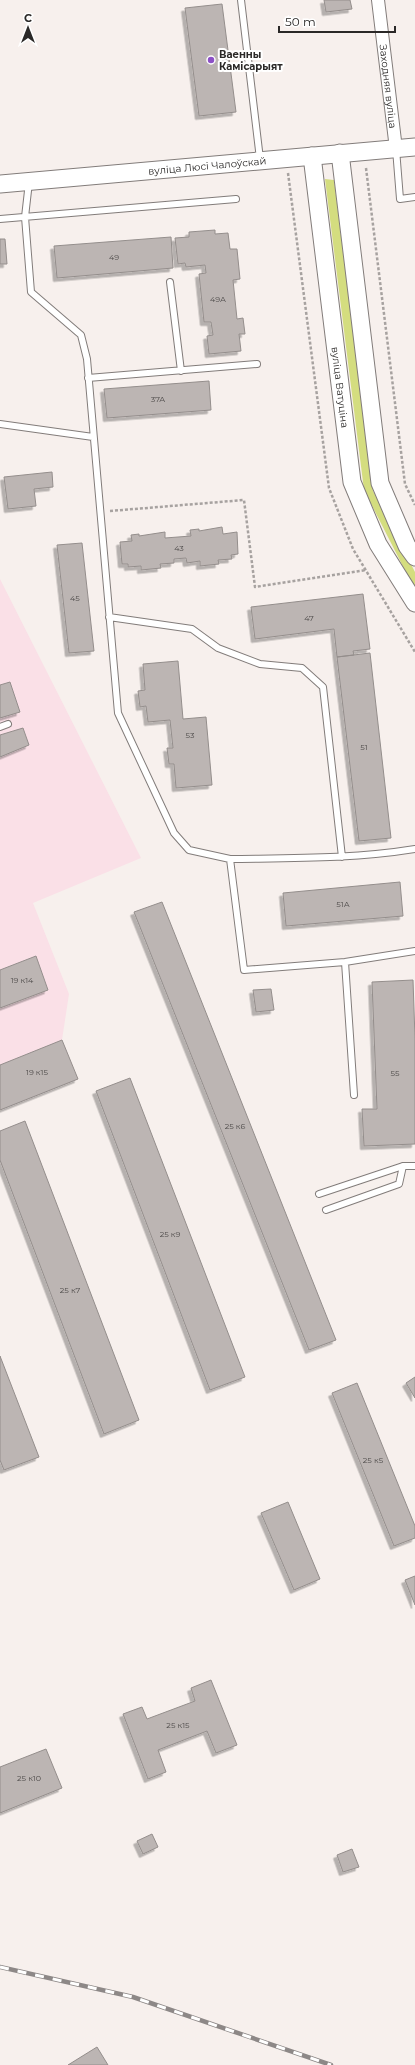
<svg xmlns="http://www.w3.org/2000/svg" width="415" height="2065" viewBox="0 0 415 2065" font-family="Montserrat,sans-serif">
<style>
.industrial{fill:#fae0e7}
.green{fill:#d4dd7f}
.building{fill:#bcb5b3;stroke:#948e8c;filter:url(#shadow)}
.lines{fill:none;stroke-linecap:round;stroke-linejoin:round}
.lane-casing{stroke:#827c7a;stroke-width:8}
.street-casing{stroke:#827c7a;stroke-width:14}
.secondary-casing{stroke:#827c7a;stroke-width:19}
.path{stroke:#a7a2a0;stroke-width:2.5;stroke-dasharray:3 2;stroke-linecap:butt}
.lane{stroke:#fff;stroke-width:6}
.street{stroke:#fff;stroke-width:12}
.secondary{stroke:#fff;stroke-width:17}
.rail-casing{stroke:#8d8887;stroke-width:4.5}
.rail{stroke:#fff;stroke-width:3;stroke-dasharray:9;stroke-linecap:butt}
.poi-dot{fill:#8c50c6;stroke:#fff;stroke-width:1.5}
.labels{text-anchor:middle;stroke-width:4;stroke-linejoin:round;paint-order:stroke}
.number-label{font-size:8px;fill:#4e4b4a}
.poi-label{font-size:10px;font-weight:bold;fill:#2a2827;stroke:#fff;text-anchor:start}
.street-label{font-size:10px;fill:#2a2827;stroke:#fff}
</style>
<defs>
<filter id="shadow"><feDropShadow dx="-3.5" dy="3.5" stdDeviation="0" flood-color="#0004"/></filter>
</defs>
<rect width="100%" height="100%" fill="#f7f0ed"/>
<path class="industrial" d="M 0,579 L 141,858 L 33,903 L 69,994 L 62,1040 L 78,1079 L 0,1110 Z"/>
<path class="green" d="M 325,179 L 334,180 L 373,491 L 415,572 L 415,590 L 364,490 Z"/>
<path class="building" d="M 324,0 L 350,0 L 352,9 L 326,12 Z
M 222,4 L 236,112 L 199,116 L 185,8 Z
M 215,230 L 215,234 L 228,233 L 230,249 L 237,249 L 240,279 L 233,280 L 237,319 L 243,318 L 245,334 L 239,334 L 241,351 L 209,354 L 207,336 L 213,335 L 211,322 L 204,322 L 199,274 L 206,273 L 205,265 L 186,267 L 185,263 L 178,264 L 175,238 L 189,237 L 189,232 Z
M 171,237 L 173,268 L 57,278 L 54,246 Z
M 0,239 L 5,239 L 7,264 L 0,264 Z
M 209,381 L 211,410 L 107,418 L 104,389 Z
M 52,472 L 53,487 L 34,489 L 36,506 L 8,509 L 4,477 Z
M 222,527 L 223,534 L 237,532 L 238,554 L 231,555 L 232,559 L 218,560 L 219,564 L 200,566 L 200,561 L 187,563 L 186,558 L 174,559 L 174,563 L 160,564 L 161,568 L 141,570 L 141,566 L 128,567 L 128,564 L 122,564 L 120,542 L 132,541 L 131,535 L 139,534 L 139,536 L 165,532 L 165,538 L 191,536 L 190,530 L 199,529 L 199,531 Z
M 82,543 L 94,651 L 69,653 L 57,545 Z
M 363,594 L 370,649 L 353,651 L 354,655 L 337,657 L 334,629 L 255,639 L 251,607 Z
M 370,653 L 391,838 L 359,841 L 337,657 Z
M 178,661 L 183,719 L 206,717 L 212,785 L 176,788 L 174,764 L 169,764 L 167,748 L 173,748 L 170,720 L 148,722 L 146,706 L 140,707 L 138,691 L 145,690 L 143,664 Z
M 10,682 L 20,712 L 0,718 L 0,685 Z
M 23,728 L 29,745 L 0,757 L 0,735 Z
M 400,882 L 403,916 L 286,926 L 283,893 Z
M 162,902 L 336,1340 L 309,1350 L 134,912 Z
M 36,956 L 48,990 L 0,1008 L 0,970 Z
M 413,980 L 415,1038 L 415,1144 L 364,1146 L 362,1109 L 377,1109 L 372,982 Z
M 271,989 L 274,1010 L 256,1012 L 253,990 Z
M 62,1040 L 78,1079 L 0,1110 L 0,1065 Z
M 130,1078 L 245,1377 L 210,1390 L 96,1091 Z
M 25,1121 L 139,1420 L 104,1434 L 0,1160 L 0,1131 Z
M 0,1356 L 39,1457 L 4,1470 L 0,1460 Z
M 415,1377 L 415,1398 L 406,1383 Z
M 357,1383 L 415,1526 L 415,1538 L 394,1546 L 332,1393 Z
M 288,1502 L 320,1579 L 294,1590 L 261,1513 Z
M 415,1576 L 415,1605 L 405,1580 Z
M 211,1680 L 237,1745 L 216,1753 L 207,1731 L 158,1750 L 166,1772 L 148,1779 L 123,1714 L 142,1707 L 147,1719 L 195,1701 L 191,1688 Z
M 46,1749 L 62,1788 L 0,1813 L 0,1767 Z
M 152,1834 L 158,1847 L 143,1854 L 137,1841 Z
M 352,1849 L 359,1867 L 343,1872 L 337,1855 Z
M 97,2047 L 108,2065 L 68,2065 Z"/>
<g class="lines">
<g class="lane-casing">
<path id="lane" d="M 241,0 L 260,159
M 396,149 L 400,199 L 415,197
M 29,182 L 25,217 L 31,292 L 81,335 L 87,359 L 118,713 L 174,833 L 189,850 L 230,859 L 244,970 L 345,962 L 415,951
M 0,219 L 236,199
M 170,282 L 181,371
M 88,378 L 257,364
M 0,424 L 93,437
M 109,617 L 192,629 L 218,648 L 260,664 L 302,668 L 323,687 L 342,857
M 0,727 L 8,724
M 230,859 C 292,858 354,859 415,849
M 345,962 L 354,1095
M 319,1194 L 403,1166 L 415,1166
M 326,1210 L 399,1184 L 403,1166"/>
</g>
<g class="street-casing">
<g id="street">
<path id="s1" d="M 378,0 L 396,149"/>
</g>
</g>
<g class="secondary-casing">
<g id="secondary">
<path d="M 340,153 L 380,483 L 407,546 L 415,557"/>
<path id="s2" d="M 312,156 L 352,482 L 378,544 L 415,603"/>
<path id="s3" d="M 0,184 L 415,147"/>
</g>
</g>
<path class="path" d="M 366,168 L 405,484 L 415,505
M 288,173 L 329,488 L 353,549 L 415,652
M 110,511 L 244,500 L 255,587 L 366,570"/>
<use href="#lane" class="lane"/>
<use href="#street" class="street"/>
<use href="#secondary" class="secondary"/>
<g class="rail-casing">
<path id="rail" d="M 0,1967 L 133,1997 L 331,2065"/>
</g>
<use href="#rail" class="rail"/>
</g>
<circle class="poi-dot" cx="211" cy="60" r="4"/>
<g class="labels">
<g class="number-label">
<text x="114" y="260">49</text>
<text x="218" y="302">49А</text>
<text x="158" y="402">37А</text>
<text x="179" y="551">43</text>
<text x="75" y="601">45</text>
<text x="309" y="621">47</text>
<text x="190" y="738">53</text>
<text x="364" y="750">51</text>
<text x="343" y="907">51А</text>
<text x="22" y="983">19 к14</text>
<text x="37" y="1075">19 к15</text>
<text x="395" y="1076">55</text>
<text x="235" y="1129">25 к6</text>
<text x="170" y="1237">25 к9</text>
<text x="70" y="1293">25 к7</text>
<text x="373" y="1463">25 к5</text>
<text x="178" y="1728">25 к15</text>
<text x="29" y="1781">25 к10</text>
</g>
<g class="poi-label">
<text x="219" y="58">Ваенны<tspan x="219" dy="12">Камісарыят</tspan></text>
</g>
<g class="street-label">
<text dy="4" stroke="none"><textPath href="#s1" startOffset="87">Заходняя вуліца</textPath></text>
<text dy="4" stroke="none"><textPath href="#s3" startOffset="208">вуліца Люсі Чалоўскай</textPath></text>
<text dy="4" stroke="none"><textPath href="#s2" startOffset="233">вуліца Ватуціна</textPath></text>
</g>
</g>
<g transform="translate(28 28)" stroke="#ffffff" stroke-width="3" paint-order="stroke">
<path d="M0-3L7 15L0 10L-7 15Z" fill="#2a2827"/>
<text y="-6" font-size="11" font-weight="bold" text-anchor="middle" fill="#2a2827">С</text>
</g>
<path d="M279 26v6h116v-6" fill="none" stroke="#2a2827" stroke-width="2"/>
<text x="285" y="26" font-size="12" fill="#2a2827" stroke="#ffffff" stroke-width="3" paint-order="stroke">50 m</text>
</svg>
